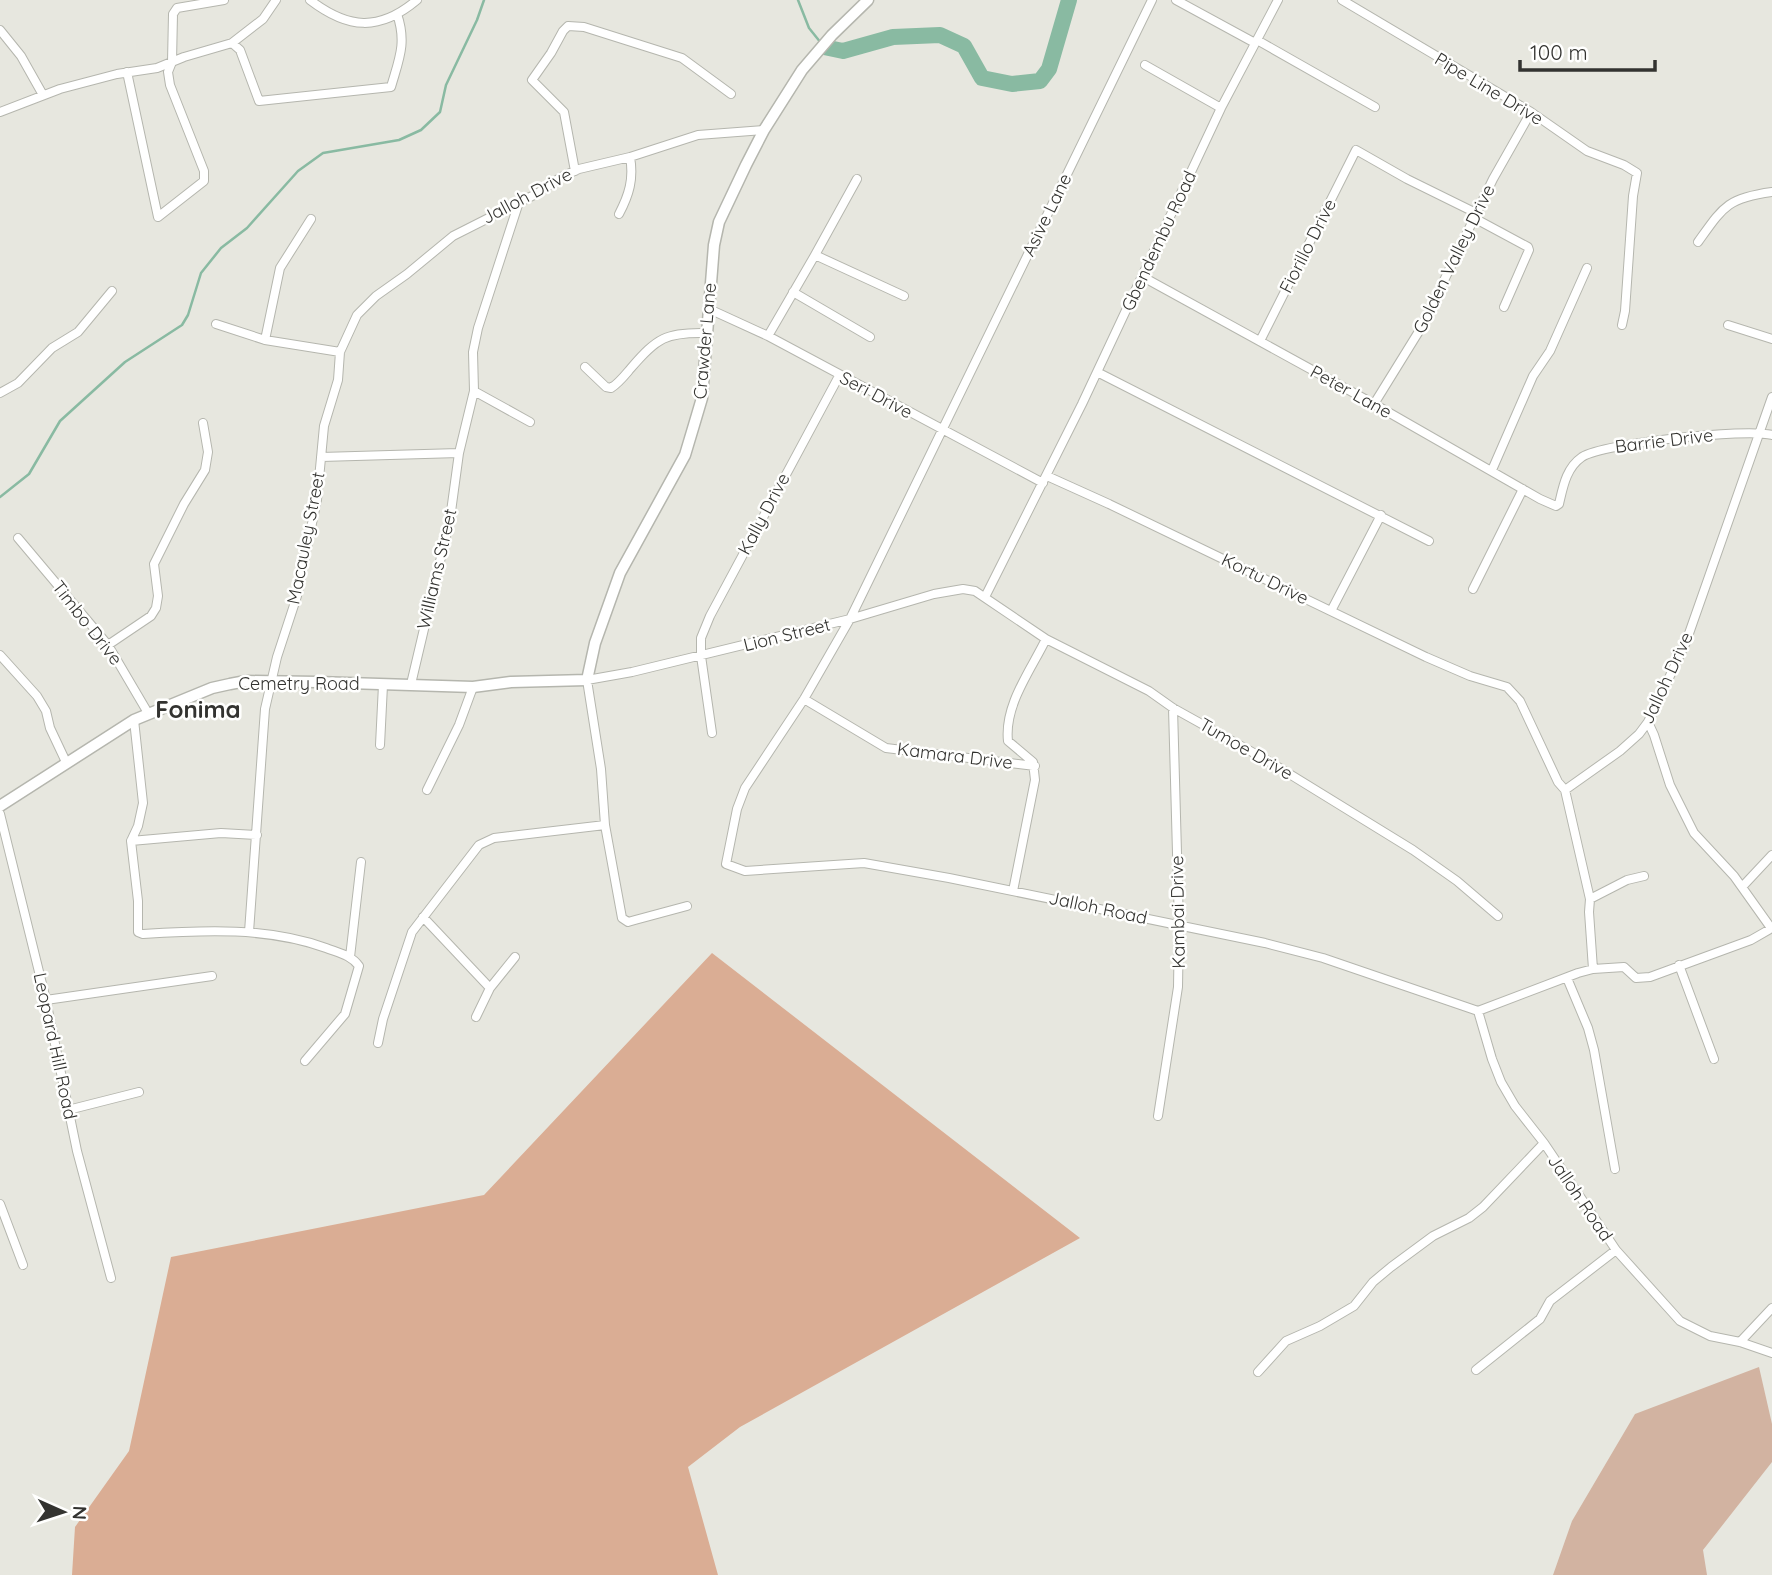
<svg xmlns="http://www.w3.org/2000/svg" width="1772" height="1575" viewBox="0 0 1772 1575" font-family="Quicksand,sans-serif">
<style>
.green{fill:#d2b3a1}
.forest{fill:#daad94}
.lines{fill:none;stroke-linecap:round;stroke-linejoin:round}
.stream{stroke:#89baa2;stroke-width:2.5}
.river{stroke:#89baa2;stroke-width:16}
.minor-casing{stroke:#b5b6ae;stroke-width:10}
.tertiary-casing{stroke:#b5b6ae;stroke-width:13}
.minor{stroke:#fff;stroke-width:8}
.tertiary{stroke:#fff;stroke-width:10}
.labels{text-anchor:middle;stroke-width:5;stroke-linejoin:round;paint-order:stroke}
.street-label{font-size:18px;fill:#333330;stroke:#fffffe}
.district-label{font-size:24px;font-weight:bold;fill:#333330;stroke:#fffffe}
</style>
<rect width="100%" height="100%" fill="#e7e7df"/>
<path class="green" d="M 1759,1367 L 1772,1424 L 1772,1462 L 1703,1550 L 1707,1575 L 1553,1575 L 1572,1521 L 1635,1414 Z"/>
<path class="forest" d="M 712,953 L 1080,1238 L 740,1427 L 688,1467 L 718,1575 L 72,1575 L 75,1527 L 129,1451 L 171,1257 L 484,1195 Z"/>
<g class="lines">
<path class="stream" d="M 798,0 L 809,28 L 821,43
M 0,497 L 29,474 L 60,421 L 125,362 L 182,325 L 188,315 L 201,273 L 221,248 L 247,228 L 298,171 L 323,153 L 399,140 L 421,130 L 440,112 L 446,85 L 477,20 L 484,0"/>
<path class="river" d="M 824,47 L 843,51 L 893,37 L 940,35 L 964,46 L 982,78 L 1012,84 L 1040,81 L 1049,69 L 1069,0"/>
<g class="minor-casing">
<path id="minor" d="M 310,0 C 348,29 379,32 417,0
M 1152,0 L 850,619 L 804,699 L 745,788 L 737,809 L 726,864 L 745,871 L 864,863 L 949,878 L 1265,943 L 1323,958 L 1478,1011
M 1176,0 L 1255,43
M 1342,0 L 1531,112 L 1587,151 L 1624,165 L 1637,173 L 1633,196 L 1625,311 L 1622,325
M 0,30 L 21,56 L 43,95
M 1257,40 L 1375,107
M 232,43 L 240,50 L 259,101 L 391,87 C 399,59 407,43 397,14
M 1145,65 L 1221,108
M 127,72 L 158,217 L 204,181 L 204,171 L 170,85 L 168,72 L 172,62 L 173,14 L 177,8 L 224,0
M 0,112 L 60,89 L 117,74 L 157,68 L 184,57 L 232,43 L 263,19 L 276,0
M 575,171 L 564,112 L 532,80 L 551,53 L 563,31 L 568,26 L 584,27 L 682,58 L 731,94
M 619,214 C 629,195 634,179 630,157
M 1474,218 L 1528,247 L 1529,250 L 1504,307
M 1698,242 C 1723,207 1727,198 1772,192
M 815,255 L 857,179
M 1143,277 L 1374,404 L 1540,499 L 1556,506 L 1559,504 C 1563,487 1566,468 1582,457 C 1604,443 1747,428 1772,435
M 793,292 L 870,337
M 709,309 L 768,336 L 1043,483
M 216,324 L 265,340 L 340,352
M 1728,325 L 1772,339
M 768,336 L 815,255 L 904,296
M 265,340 L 280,268 L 311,219
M 1260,341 L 1356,150 L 1407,179 L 1476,213
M 585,367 L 606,387 L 611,388 C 619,383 625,375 631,368 C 657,338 666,332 706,333
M 1097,372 L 1429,541
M 474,391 L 530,422
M 0,393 L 18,383 L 52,348 L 78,332 L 112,291
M 1374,404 L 1421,328 L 1493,179 L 1531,112
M 321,457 L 459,453
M 1492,470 L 1533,376 L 1550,351 L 1587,268
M 1047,476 L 1109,504 L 1426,657 L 1470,676 L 1507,687 L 1520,701 L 1558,782 L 1565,790 L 1620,751 L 1639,734 L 1648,722 L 1686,642 L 1772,397
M 18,538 L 108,645 L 148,713
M 1473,589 L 1523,489
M 985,597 L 1082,404 L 1221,108 L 1278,0
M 1331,611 L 1381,515
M 108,645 L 151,616 L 156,608 L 158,596 L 154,564 L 184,504 L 205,470 L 208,452 L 203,423
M 0,655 L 37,696 L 46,711 L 50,728 L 66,762
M 411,684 L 450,519 L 459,453 L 474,391 L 473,352 L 478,328 L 519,202
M 804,699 L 886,748 L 1035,766
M 134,720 L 143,803 L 138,826 L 131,841 L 138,901 L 138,932 L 143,934 C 204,930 268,927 326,948 C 339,953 351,955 359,966 L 345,1014 L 305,1061
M 1648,722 L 1654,735 L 1670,785 L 1694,833 L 1734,876 L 1771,928
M 712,733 L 701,656 L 701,638 L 710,616 L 839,376
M 380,745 L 383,685
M 427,790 L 459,725 L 473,687
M 1565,790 L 1590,899 L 1589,912 L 1593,969
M 0,814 L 46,1000 L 77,1151 L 111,1278
M 131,841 L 221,833 L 257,835
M 1742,887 L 1772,855
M 1013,891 L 1035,780 L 1033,762 L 1008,741 C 1004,705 1031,670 1046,639
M 1590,899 L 1627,880 L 1644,876
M 687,906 L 635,920 L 628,922 L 622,918 L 605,825 L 601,769 L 587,680 L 632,672 L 850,619 L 934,594 L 963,589 L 975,591 L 1046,639 L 1149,691 L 1173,708 L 1270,762 L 1413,850 L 1457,881 L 1498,916
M 423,917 L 490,988
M 249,932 L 265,709 L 277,657 L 297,596 L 305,556 L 317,500 L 324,426 L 338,380 L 340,352 L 357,315 L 376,296 L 407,274 L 453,236 L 538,193 L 561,177 L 579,169 L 630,157 L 698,135 L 764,130
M 350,957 L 361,862
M 1679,965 L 1714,1059
M 1567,978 L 1588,1028 L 1594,1050 L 1615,1169
M 46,1000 L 212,976
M 1478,1011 L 1492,1059 L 1501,1082 L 1515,1106 L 1544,1143 L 1616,1250 L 1680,1321 L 1710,1336 L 1740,1342 L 1772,1353
M 1478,1011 L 1578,973 L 1593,969 L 1624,967 L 1636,978 L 1650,977 L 1751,940 L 1772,928
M 476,1017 L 490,988 L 515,957
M 378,1043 L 383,1019 L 412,932 L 479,845 L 494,838 L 605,825
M 68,1110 L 139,1092
M 1158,1116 L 1178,987 L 1179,925 L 1173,708
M 0,1204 L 23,1265
M 1740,1342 L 1772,1308
M 1476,1370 L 1540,1319 L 1550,1301 L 1616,1250
M 1258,1372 L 1286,1341 L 1320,1326 L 1354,1306 L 1373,1282 L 1391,1267 L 1433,1236 L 1469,1218 L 1483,1207 L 1544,1143"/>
</g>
<g class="tertiary-casing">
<path id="tertiary" d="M 0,806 L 134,720 L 212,688 L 230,684 L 246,681 L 317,682 L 473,687 L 511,682 L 587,680 L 595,643 L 620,573 L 685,455 L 694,425 L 702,398 L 714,245 L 719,222 L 746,165 L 764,130 L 802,70 L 832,35 L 868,0"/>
</g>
<use href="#minor" class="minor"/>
<use href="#tertiary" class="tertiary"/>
</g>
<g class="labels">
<g class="street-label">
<text transform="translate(1489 89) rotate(31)" y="6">Pipe Line Drive</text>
<text transform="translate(527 196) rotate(-28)" y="6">Jalloh Drive</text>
<text transform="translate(1047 215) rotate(-64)" y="6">Asive Lane</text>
<text transform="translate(1159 241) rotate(-65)" y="6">Gbendembu Road</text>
<text transform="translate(1308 246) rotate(-63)" y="6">Fiorillo Drive</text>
<text transform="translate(1454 259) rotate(-64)" y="6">Golden Valley Drive</text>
<text transform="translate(705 341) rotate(-85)" y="6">Crawder Lane</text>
<text transform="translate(1351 392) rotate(29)" y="6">Peter Lane</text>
<text transform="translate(876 395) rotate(28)" y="6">Seri Drive</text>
<text transform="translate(1664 441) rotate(-7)" y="6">Barrie Drive</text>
<text transform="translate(764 514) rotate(-62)" y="6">Kally Drive</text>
<text transform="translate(306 538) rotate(-79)" y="6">Macauley Street</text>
<text transform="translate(437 569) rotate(-77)" y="6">Williams Street</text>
<text transform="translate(1265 579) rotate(26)" y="6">Kortu Drive</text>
<text transform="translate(87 623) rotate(52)" y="6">Timbo Drive</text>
<text transform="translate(787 635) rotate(-14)" y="6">Lion Street</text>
<text transform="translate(1667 678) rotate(-65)" y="6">Jalloh Drive</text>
<text x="299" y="690">Cemetry Road</text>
<text transform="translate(1246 749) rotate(30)" y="6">Tumoe Drive</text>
<text transform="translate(955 756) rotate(7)" y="6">Kamara Drive</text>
<text transform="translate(1098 908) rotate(12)" y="6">Jalloh Road</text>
<text transform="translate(1178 912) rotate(-91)" y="6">Kambai Drive</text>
<text transform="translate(55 1046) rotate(78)" y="6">Leopard Hill Road</text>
<text transform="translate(1580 1198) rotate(56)" y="6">Jalloh Road</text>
</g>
<g class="district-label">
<text x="198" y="718">Fonima</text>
</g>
</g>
<g transform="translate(63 1512) rotate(93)" stroke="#fffffe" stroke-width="5" paint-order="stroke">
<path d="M0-5L12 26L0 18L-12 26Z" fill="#333330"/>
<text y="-10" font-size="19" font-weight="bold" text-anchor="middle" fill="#333330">N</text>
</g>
<path d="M1520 60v10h135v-10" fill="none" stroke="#333330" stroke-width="3.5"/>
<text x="1530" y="60" font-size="21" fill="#333330" stroke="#fffffe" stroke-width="5" paint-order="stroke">100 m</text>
</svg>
